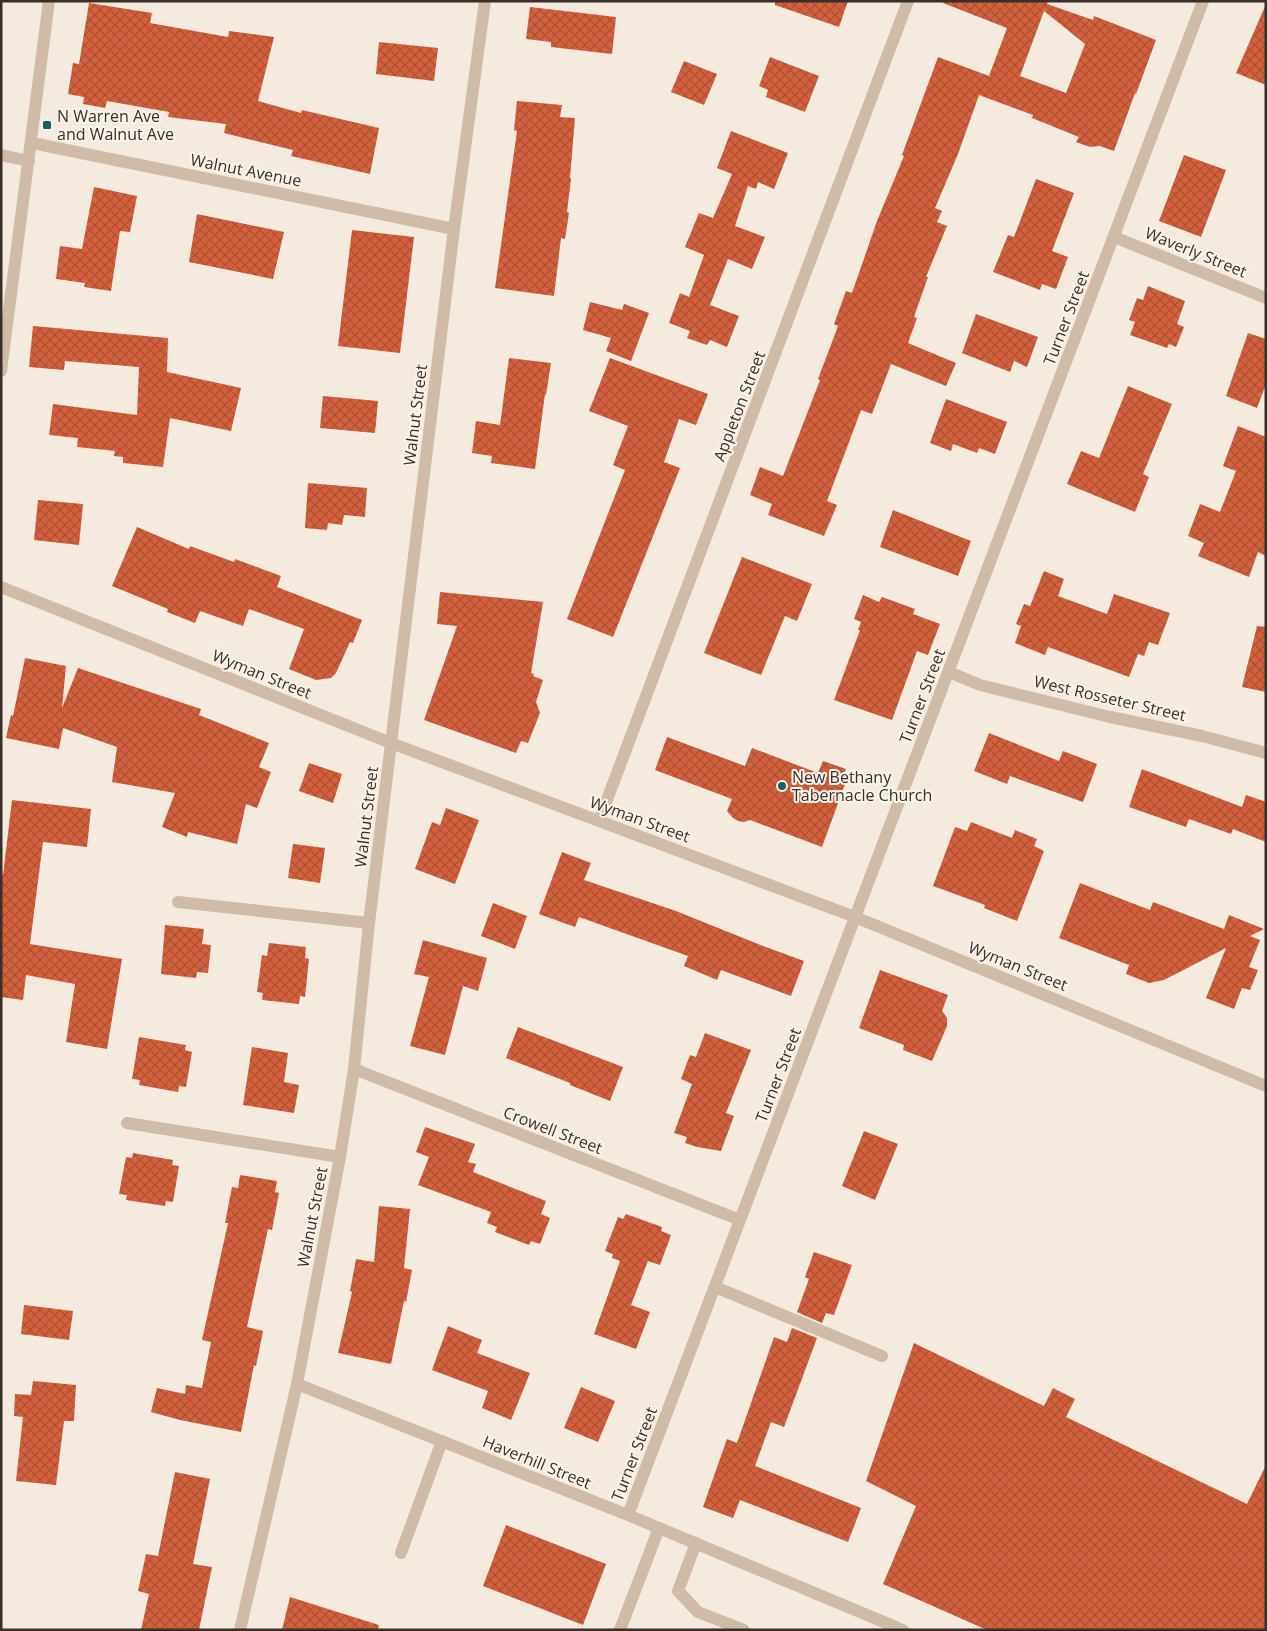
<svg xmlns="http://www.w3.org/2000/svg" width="1267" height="1631" viewBox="0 0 1267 1631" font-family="'Open Sans',sans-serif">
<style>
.building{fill:url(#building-cross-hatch);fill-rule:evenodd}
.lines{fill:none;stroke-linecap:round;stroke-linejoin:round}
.service{stroke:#d0baa8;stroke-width:12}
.minor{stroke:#d0baa8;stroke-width:12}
.tertiary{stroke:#d0baa8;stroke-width:12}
.poi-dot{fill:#195e63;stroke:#fcf4eb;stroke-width:2}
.labels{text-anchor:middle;stroke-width:4;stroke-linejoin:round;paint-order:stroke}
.poi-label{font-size:16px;fill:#3b2e29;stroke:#fcf4eb;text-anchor:start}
.street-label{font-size:16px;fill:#3b2e29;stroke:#fcf4eb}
</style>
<defs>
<pattern id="building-cross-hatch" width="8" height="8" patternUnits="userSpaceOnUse" patternTransform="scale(1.25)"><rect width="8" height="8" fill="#d4613d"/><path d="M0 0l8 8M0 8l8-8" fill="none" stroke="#ad5033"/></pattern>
</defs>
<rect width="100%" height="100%" fill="#f5eade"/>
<path class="building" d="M 775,1 L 848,1 L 839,27 L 775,5 Z
M 944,1 L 1048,1 L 1047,4 L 1093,20 L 1094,16 L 1156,40 L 1136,94 L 1135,93 L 1114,151 L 1100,146 L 1090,147 L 1076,142 L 1079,137 L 1032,118 L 1033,115 L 979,95 L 958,154 L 935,208 L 942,211 L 937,222 L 947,226 L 926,277 L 928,277 L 914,317 L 917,318 L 908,343 L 956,363 L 946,386 L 891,364 L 872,414 L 861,410 L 827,501 L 837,505 L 824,536 L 768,515 L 772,504 L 750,495 L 760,467 L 783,476 L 820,380 L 818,379 L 838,326 L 834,324 L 846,291 L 852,293 L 877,221 L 904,156 L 902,155 L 938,57 L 989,76 L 1007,28 L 943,3 ZM 1044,11 L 1085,44 L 1066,93 L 1020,76 Z
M 89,3 L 152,13 L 150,23 L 228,37 L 229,31 L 274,37 L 258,101 L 301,113 L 302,110 L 379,128 L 370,174 L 291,156 L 293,150 L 224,133 L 226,124 L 168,117 L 169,112 L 107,101 L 105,108 L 83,104 L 84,97 L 68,94 L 73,63 L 79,64 Z
M 1266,4 L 1266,85 L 1236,73 Z
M 530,7 L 616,17 L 612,54 L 551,47 L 551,42 L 526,39 Z
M 379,42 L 438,48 L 434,81 L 376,74 Z
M 770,57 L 819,76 L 805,112 L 766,97 L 768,90 L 759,86 Z
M 684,61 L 717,74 L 704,105 L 671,92 Z
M 517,101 L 562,105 L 560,117 L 575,118 L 570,178 L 571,179 L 567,212 L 569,213 L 565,239 L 561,238 L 554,296 L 495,288 L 517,131 L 514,130 Z
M 731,131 L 788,153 L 774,189 L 758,182 L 756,189 L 748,186 L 735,226 L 765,237 L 752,269 L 728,259 L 710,305 L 739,316 L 727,347 L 710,340 L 707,345 L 687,338 L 690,331 L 669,323 L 680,293 L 689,297 L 704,255 L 685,247 L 699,213 L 713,218 L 732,174 L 717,168 Z
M 1184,155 L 1226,170 L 1201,237 L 1159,221 Z
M 1036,179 L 1074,193 L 1052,251 L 1068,257 L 1056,289 L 1042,284 L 1040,290 L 993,272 L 1008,235 L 1014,237 Z
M 94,187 L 137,196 L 130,232 L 120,231 L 111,291 L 84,287 L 85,283 L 56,279 L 60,246 L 82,249 Z
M 197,214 L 284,232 L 273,279 L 189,262 Z
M 352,230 L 414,237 L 400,353 L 338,346 Z
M 1148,286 L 1185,301 L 1177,324 L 1184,327 L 1176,347 L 1169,344 L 1167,348 L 1130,335 L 1135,322 L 1129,320 L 1137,298 L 1143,300 Z
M 590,302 L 622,310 L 624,304 L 649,313 L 631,361 L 606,351 L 611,338 L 583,330 Z
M 976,314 L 1038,337 L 1027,367 L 1014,361 L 1010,372 L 962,353 Z
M 33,326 L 168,338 L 167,372 L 241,388 L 231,431 L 170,418 L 163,467 L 123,463 L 123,457 L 114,456 L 115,451 L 77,447 L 78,438 L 49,435 L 53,404 L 137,415 L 139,367 L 65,361 L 64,370 L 29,367 Z
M 1248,333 L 1266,339 L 1266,384 L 1257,408 L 1226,396 Z
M 509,358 L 551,363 L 546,395 L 545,394 L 535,469 L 491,463 L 492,456 L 472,453 L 476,421 L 500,425 Z
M 610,358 L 708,394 L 696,425 L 679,419 L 664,462 L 680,468 L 613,637 L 567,619 L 625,470 L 613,465 L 628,426 L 589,411 Z
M 1128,386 L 1172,404 L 1143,474 L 1149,477 L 1135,512 L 1067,484 L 1081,451 L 1099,458 Z
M 323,396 L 378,401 L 375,433 L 320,428 Z
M 946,399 L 1007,422 L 995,454 L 979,448 L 977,453 L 953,444 L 951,451 L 930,443 Z
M 1238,426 L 1266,437 L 1266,556 L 1258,552 L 1249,577 L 1198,556 L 1204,543 L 1188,536 L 1200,504 L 1220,512 L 1236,471 L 1223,466 Z
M 308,483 L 367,488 L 365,517 L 344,515 L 342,525 L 328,523 L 327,530 L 305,528 Z
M 38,500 L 83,504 L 79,545 L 34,540 Z
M 893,510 L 971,541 L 958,576 L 880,547 Z
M 137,527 L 189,549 L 190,546 L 234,562 L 235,559 L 281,576 L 277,587 L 362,620 L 353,643 L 350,642 L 336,673 L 331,678 L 316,680 L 289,669 L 304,629 L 249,609 L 243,626 L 200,611 L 195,623 L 167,612 L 168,609 L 112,586 Z
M 742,557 L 812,584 L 797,621 L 785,616 L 761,675 L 704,653 Z
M 1044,571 L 1064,579 L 1058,596 L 1107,614 L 1114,594 L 1170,613 L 1158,645 L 1149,642 L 1144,656 L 1138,654 L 1129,677 L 1048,647 L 1045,655 L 1015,643 L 1021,626 L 1016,624 L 1024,604 L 1030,606 Z
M 440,592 L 543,602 L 531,673 L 534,674 L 533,676 L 543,680 L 536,702 L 540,713 L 528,743 L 521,741 L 516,753 L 424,720 L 457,626 L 437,624 Z
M 863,595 L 879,602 L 882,597 L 915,609 L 913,614 L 940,624 L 928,655 L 917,651 L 892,720 L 834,700 L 860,630 L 858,630 L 861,622 L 854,619 Z
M 1257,626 L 1266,627 L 1266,692 L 1242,687 Z
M 25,658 L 66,666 L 62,708 L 78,668 L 201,709 L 199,715 L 269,743 L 259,767 L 271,772 L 257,808 L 246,804 L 237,844 L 188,832 L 187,837 L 162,827 L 175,793 L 112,782 L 117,747 L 63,728 L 59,749 L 6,738 L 11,715 L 13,716 Z
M 989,733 L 1059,761 L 1063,751 L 1097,764 L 1083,802 L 1010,776 L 1007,784 L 974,771 Z
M 667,737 L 745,766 L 752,748 L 818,773 L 823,761 L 846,769 L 841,783 L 845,784 L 822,847 L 750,820 L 744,822 L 738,821 L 733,818 L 727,811 L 732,799 L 655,770 Z
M 309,763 L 342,774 L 333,803 L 299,791 Z
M 1142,769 L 1242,807 L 1246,795 L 1266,802 L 1266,842 L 1233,829 L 1231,834 L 1189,819 L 1186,827 L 1129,807 Z
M 12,800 L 91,809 L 87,847 L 43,842 L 30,944 L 122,959 L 107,1049 L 66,1042 L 75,984 L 26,975 L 23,1000 L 1,997 L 1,874 L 3,875 Z
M 446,808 L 479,820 L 455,884 L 415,869 L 432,822 L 440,825 Z
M 971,822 L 1012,838 L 1015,830 L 1037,839 L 1034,846 L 1044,851 L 1017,921 L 984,908 L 985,905 L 933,886 L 955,827 L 967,831 Z
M 293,844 L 325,848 L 320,883 L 288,878 Z
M 562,852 L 591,863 L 584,880 L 676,911 L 763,946 L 804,961 L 791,996 L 721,970 L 717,980 L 684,966 L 688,956 L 579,917 L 575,927 L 539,914 Z
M 1080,883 L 1150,910 L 1153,902 L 1224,929 L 1229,915 L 1264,929 L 1250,936 L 1260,940 L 1249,967 L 1258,970 L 1250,990 L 1242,988 L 1234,1009 L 1206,998 L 1226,948 L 1164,980 L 1149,983 L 1126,974 L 1129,965 L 1059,938 Z
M 493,903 L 527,916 L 515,949 L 481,936 Z
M 165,925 L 204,929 L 202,944 L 211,945 L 208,973 L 197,972 L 196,978 L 161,974 Z
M 423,940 L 487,958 L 478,991 L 463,986 L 445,1055 L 410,1046 L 429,977 L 414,974 Z
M 269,943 L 306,947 L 305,958 L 309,959 L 305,997 L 300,996 L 299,1004 L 262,1000 L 263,993 L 257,992 L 262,955 L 267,956 Z
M 880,970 L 948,995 L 942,1011 L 947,1018 L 947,1026 L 932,1061 L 903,1050 L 904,1045 L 859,1028 Z
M 518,1027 L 623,1067 L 610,1101 L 570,1085 L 570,1083 L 506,1058 Z
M 705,1033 L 751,1050 L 726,1113 L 734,1116 L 721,1151 L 697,1147 L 685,1143 L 687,1137 L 674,1133 L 692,1084 L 681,1079 L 690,1055 L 696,1057 Z
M 139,1037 L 186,1045 L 185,1050 L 192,1052 L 186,1087 L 179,1086 L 178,1092 L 139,1085 L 140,1080 L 132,1079 Z
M 252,1047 L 288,1053 L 284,1082 L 299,1085 L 294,1113 L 243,1105 Z
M 425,1127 L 475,1144 L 468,1162 L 476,1164 L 473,1172 L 546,1201 L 541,1214 L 550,1218 L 540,1244 L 531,1241 L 529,1245 L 495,1232 L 497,1227 L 487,1223 L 491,1212 L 418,1185 L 429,1157 L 416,1152 Z
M 864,1131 L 898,1144 L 875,1200 L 842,1186 Z
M 133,1153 L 173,1160 L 172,1165 L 179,1166 L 173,1202 L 166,1201 L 165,1206 L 126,1200 L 127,1195 L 119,1194 L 126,1157 L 132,1158 Z
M 240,1175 L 277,1181 L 275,1192 L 279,1193 L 272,1230 L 268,1229 L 247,1327 L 263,1331 L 256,1366 L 254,1365 L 241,1432 L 180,1420 L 151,1412 L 157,1388 L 185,1394 L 186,1385 L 202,1388 L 211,1342 L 202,1340 L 228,1223 L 225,1223 L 232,1187 L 238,1188 Z
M 379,1206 L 410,1209 L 404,1268 L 412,1270 L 406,1302 L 404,1301 L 391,1364 L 338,1353 L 352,1292 L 350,1291 L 356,1259 L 374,1262 Z
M 626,1214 L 662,1227 L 661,1231 L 671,1235 L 660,1265 L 648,1261 L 631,1305 L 650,1312 L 636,1349 L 594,1334 L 620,1261 L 612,1258 L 613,1254 L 605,1251 L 618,1217 L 623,1219 Z
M 814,1252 L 852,1265 L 834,1315 L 826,1313 L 822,1323 L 797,1312 L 809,1279 L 805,1277 Z
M 24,1305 L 73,1311 L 69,1340 L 21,1334 Z
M 448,1326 L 482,1340 L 477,1353 L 530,1373 L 511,1420 L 482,1408 L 488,1391 L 432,1370 Z
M 792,1328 L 817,1338 L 784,1427 L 771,1422 L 755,1466 L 861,1508 L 848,1542 L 740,1500 L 733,1518 L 703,1507 L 727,1439 L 737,1443 L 774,1337 L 787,1342 Z
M 914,1343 L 1044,1406 L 1053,1388 L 1075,1399 L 1066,1417 L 1247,1504 L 1266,1465 L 1266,1630 L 987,1630 L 883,1584 L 916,1506 L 866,1481 Z
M 33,1381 L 76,1385 L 74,1421 L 64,1421 L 56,1485 L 16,1481 L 23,1417 L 14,1416 L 15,1394 L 31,1395 Z
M 581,1387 L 615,1401 L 598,1442 L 564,1428 Z
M 175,1472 L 210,1479 L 193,1564 L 212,1567 L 199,1630 L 141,1630 L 149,1594 L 138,1591 L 146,1554 L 158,1556 Z
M 506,1525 L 606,1564 L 583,1625 L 483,1586 Z
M 290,1597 L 379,1625 L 378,1630 L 282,1630 Z"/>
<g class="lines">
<path class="service" d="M 715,1287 L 882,1356
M 696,1543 L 678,1591 L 698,1612 L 744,1630
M 401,1553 L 442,1441
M 620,1630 L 659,1528"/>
<path class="minor" d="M 32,143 L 454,229
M 1,155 L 29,161
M 1114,237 L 1266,298
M 1,587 L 391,743 L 855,917 L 1266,1086
M 949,672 L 980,685 L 1110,717 L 1202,736 L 1266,753
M 599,821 L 908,1
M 178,902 L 369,923
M 354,1069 L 740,1220
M 127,1123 L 340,1157
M 297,1384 L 628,1515 L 903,1630
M 628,1515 L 1203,1
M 240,1630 L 297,1384 L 340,1157 L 354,1069 L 369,923 L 454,229 L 485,1"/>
<path class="tertiary" d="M 1,371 L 49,1"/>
</g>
<g class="poi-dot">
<rect x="42" y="120" width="10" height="10" rx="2.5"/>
<circle cx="782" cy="786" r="5"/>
</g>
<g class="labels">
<g class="poi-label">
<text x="57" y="122">N Warren Ave<tspan x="57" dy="18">and Walnut Ave</tspan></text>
<text x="792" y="783">New Bethany<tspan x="792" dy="18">Tabernacle Church</tspan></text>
</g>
<g class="street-label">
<text transform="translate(246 170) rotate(11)" y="6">Walnut Avenue</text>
<text transform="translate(1196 252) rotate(22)" y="6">Waverly Street</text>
<text transform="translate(1066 318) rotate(-69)" y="6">Turner Street</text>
<text transform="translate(739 406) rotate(-69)" y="6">Appleton Street</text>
<text transform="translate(415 415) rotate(-83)" y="6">Walnut Street</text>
<text transform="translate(262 674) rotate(22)" y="6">Wyman Street</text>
<text transform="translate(922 696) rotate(-69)" y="6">Turner Street</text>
<text transform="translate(1110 698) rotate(13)" y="6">West Rosseter Street</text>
<text transform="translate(366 817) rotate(-83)" y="6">Walnut Street</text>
<text transform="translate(640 819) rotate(20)" y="6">Wyman Street</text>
<text transform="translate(1018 966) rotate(22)" y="6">Wyman Street</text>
<text transform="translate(778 1075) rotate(-69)" y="6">Turner Street</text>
<text transform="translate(553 1130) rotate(21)" y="6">Crowell Street</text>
<text transform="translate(312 1217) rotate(-79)" y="6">Walnut Street</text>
<text transform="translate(634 1454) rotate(-69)" y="6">Turner Street</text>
<text transform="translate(537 1462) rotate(22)" y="6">Haverhill Street</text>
</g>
</g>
<rect width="1267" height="1631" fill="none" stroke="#3b2e29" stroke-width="5"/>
</svg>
